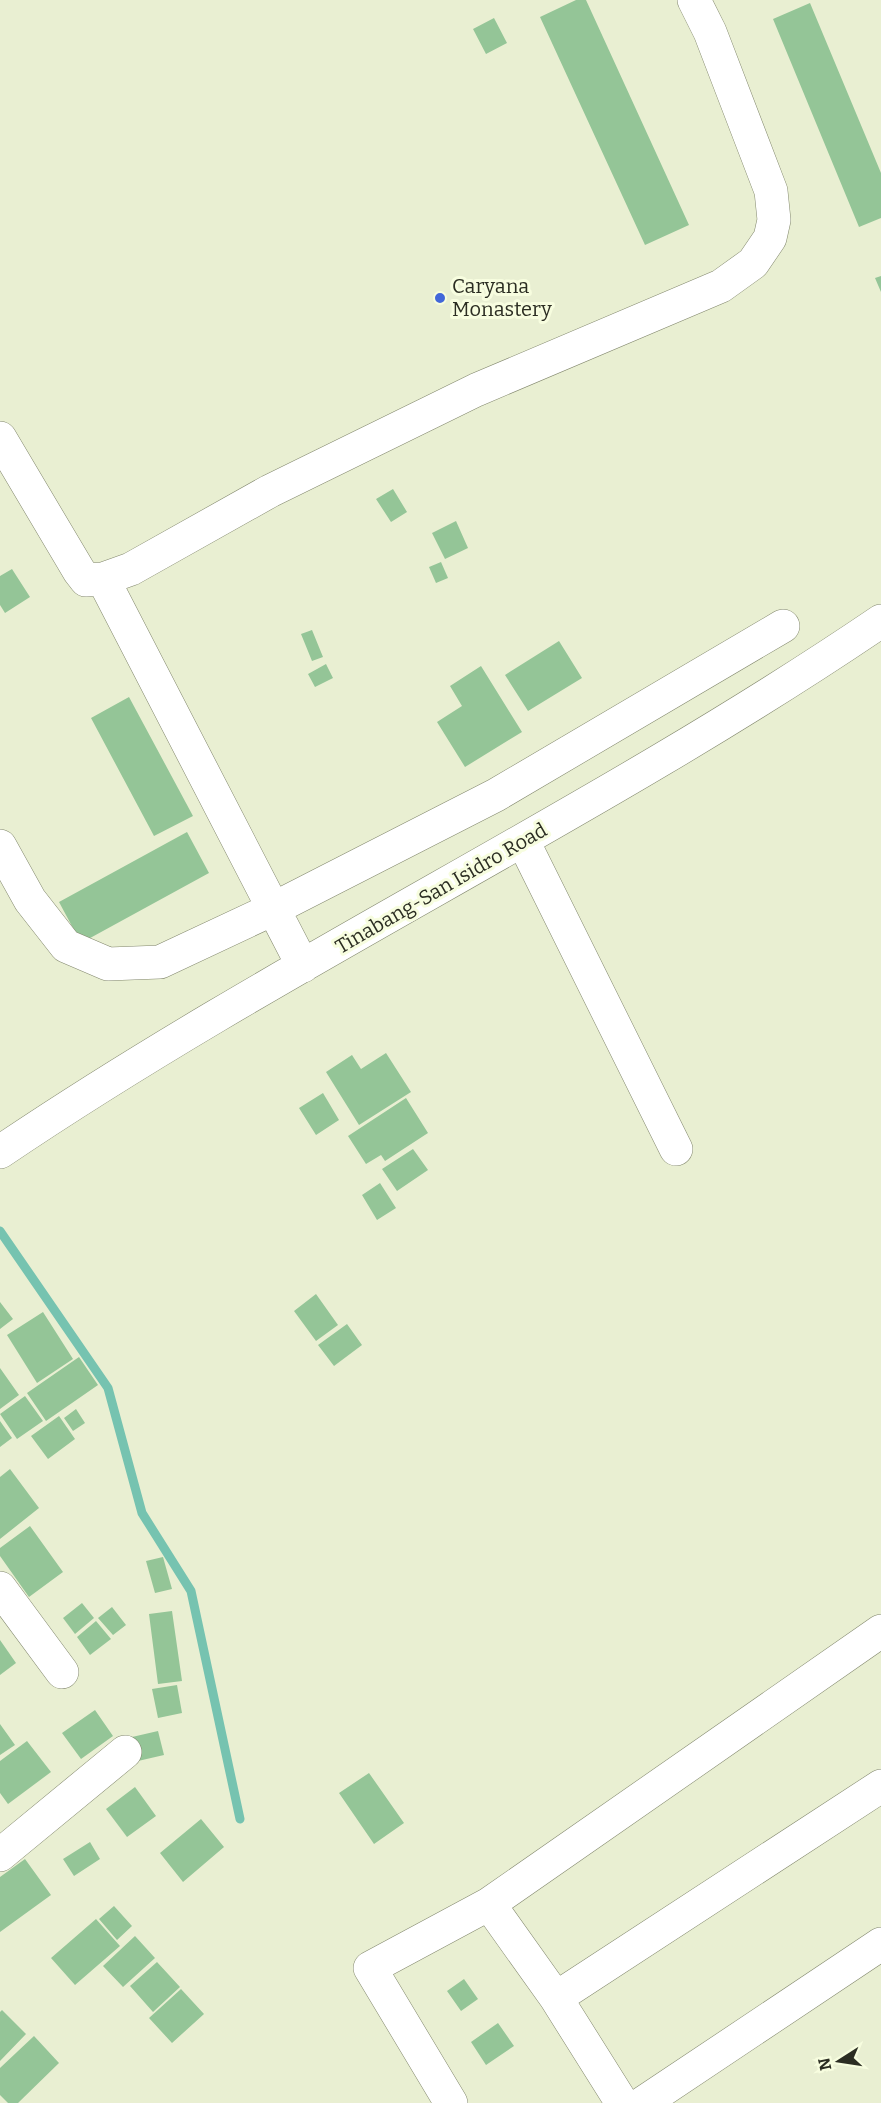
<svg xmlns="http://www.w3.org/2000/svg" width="881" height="2103" viewBox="0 0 881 2103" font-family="Bitter,serif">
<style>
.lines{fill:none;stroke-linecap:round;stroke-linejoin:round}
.stream{stroke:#76c3b0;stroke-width:9}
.building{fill:#94c597}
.minor-casing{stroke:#83886e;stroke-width:34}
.minor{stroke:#fff;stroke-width:33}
.poi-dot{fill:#4267d9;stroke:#f7fddf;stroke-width:2}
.labels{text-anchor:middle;stroke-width:6;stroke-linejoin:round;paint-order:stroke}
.poi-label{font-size:20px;fill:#2b2d22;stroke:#f7fddf;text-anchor:start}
.street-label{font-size:20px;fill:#2b2d22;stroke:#f7fddf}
</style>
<rect width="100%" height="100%" fill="#e9efd2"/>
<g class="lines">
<path class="stream" d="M 0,1231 L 108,1388 L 142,1513 L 191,1591 L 240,1819"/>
</g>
<path class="building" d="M 576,0 L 586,0 L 689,225 L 645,245 L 540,17 Z
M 810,3 L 881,173 L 881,218 L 859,227 L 773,19 Z
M 494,18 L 507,43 L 486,54 L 473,29 Z
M 881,276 L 881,292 L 875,278 Z
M 393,489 L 407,512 L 391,522 L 376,499 Z
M 456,521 L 468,548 L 445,559 L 432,533 Z
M 441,562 L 448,578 L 436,583 L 429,567 Z
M 12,569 L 30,597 L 5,613 L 0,605 L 0,576 Z
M 312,630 L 323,657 L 312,661 L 301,634 Z
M 559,641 L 582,678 L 528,711 L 505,675 Z
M 326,664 L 333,678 L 315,687 L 308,674 Z
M 481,666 L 522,732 L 465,767 L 437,722 L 462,706 L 450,686 Z
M 129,697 L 193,816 L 154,836 L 91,718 Z
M 187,832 L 209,873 L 81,943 L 59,902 Z
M 386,1053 L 411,1092 L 359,1125 L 326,1072 L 352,1055 L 361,1069 Z
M 323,1093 L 339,1120 L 316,1135 L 299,1108 Z
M 406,1098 L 428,1133 L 385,1161 L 381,1155 L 366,1164 L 348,1136 Z
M 413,1149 L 428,1170 L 397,1191 L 382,1169 Z
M 380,1183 L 396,1208 L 377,1220 L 362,1195 Z
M 316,1294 L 338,1325 L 316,1341 L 294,1311 Z
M 0,1302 L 13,1319 L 0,1329 Z
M 43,1312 L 73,1359 L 37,1383 L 7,1335 Z
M 347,1324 L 362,1345 L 334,1366 L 318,1345 Z
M 79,1357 L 98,1385 L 46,1421 L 27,1393 Z
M 0,1368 L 19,1395 L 0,1409 Z
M 25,1396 L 43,1421 L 17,1439 L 0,1414 Z
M 76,1409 L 85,1423 L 73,1431 L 64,1418 Z
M 59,1416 L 75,1439 L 48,1459 L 31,1436 Z
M 0,1421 L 12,1438 L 0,1447 Z
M 10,1469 L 39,1508 L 0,1539 L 0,1477 Z
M 30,1526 L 63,1572 L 29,1597 L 0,1556 L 0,1548 Z
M 163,1557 L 172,1589 L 155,1593 L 146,1561 Z
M 82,1603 L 94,1618 L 75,1634 L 63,1618 Z
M 112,1607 L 126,1625 L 113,1635 L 98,1618 Z
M 172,1611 L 182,1681 L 158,1684 L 149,1614 Z
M 96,1621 L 111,1639 L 90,1655 L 77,1637 Z
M 0,1640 L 16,1663 L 0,1675 Z
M 177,1685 L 182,1713 L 158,1718 L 152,1689 Z
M 95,1710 L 113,1736 L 81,1759 L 62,1733 Z
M 0,1724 L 15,1745 L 0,1755 Z
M 158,1731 L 164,1755 L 138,1761 L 132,1737 Z
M 27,1741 L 51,1772 L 8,1804 L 0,1793 L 0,1761 Z
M 369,1773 L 404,1823 L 374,1844 L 339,1793 Z
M 135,1787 L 156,1816 L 127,1837 L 106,1809 Z
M 201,1819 L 224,1847 L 183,1882 L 160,1853 Z
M 90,1842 L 100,1859 L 74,1876 L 63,1859 Z
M 25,1859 L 51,1895 L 0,1932 L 0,1877 Z
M 114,1906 L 132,1926 L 117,1940 L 99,1919 Z
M 96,1919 L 120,1946 L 75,1985 L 51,1958 Z
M 135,1936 L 155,1958 L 123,1987 L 103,1966 Z
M 157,1962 L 180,1987 L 153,2012 L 130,1986 Z
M 464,1979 L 478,1999 L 461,2011 L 447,1991 Z
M 181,1989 L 204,2014 L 172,2043 L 149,2018 Z
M 2,2010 L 26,2034 L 0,2061 L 0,2012 Z
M 498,2023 L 514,2046 L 486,2065 L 471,2042 Z
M 34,2036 L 59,2063 L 18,2103 L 8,2103 L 0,2095 L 0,2068 Z"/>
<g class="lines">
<g class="minor-casing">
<path id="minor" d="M 0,438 L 79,571 L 86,580 L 103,579 L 131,569 L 270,491 L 476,390 L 721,286 L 753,263 L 770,238 L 774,220 L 771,191 L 710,32 L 694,0
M 103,579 L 303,966
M 523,841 L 676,1149
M 0,846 L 30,900 L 66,946 L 108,964 L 160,962 L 275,908 L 496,795 L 783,626
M 0,1152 C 284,960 597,814 881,621
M 0,1588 L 62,1672
M 0,1855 L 125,1752
M 489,1904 L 556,1998 L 622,2103
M 556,1998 L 881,1786
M 451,2103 L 370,1968 L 489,1904 L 881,1631
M 643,2103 L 881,1944"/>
</g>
<use href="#minor" class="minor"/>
</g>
<circle class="poi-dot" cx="440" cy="298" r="6"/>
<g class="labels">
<g class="poi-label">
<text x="452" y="293">Caryana<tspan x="452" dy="23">Monastery</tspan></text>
</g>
<g class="street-label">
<text transform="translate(441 888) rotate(-30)" y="7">Tinabang-San Isidro Road</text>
</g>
</g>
<g transform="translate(839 2061) rotate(258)" stroke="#f7fddf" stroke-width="4.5" paint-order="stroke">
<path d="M0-4.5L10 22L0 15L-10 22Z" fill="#2b2d22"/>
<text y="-9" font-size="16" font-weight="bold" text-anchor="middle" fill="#2b2d22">N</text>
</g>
</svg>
